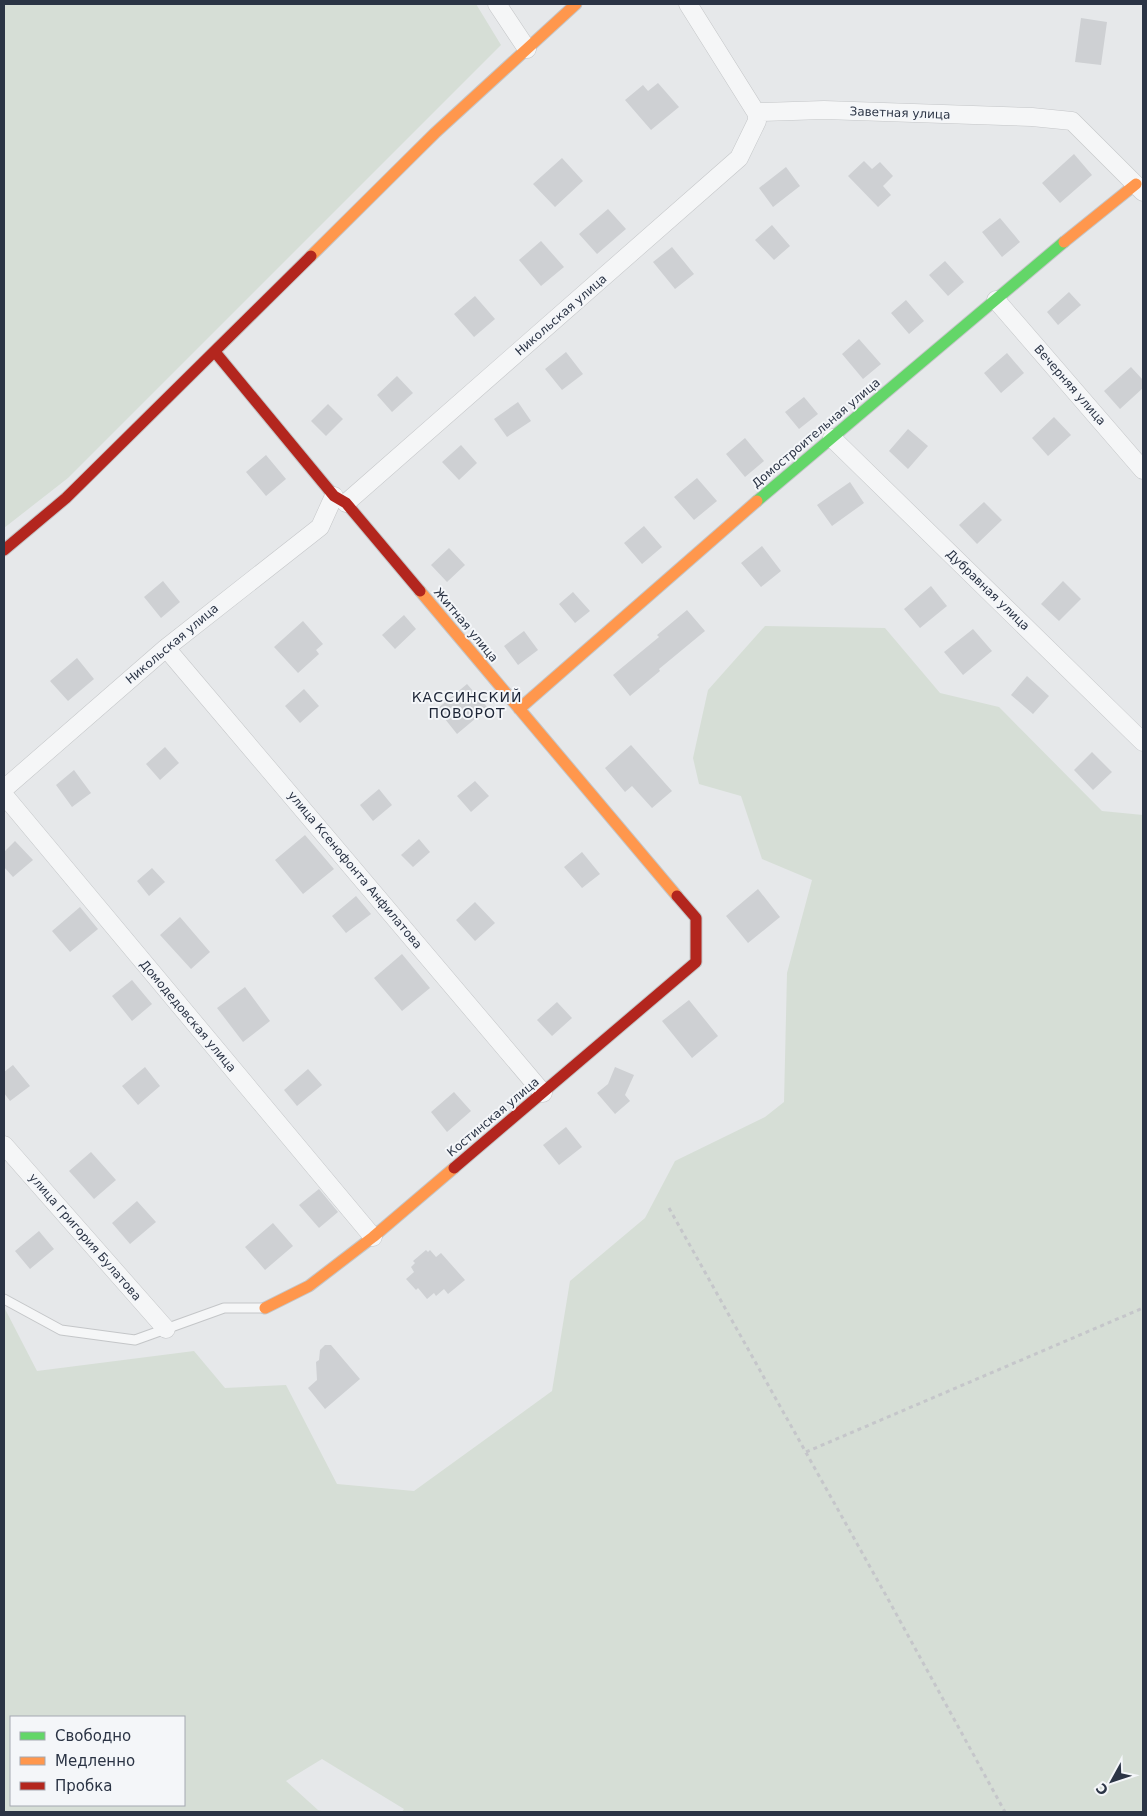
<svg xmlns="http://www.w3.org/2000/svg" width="1147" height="1816" viewBox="0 0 1147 1816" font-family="'DejaVu Sans',sans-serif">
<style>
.green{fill:#d6ded6;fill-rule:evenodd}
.building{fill:#ced0d3}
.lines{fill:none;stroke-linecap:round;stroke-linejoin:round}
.lane-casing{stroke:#c4c6c8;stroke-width:11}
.street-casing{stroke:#c4c6c8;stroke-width:19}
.fast-casing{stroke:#c4c6c8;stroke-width:13}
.slow-casing{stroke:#c4c6c8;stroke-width:13}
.jam-casing{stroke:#c4c6c8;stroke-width:13}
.path{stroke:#c5c6ca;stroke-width:3;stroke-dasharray:4 4;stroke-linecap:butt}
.lane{stroke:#f5f6f7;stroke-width:9}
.street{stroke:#f5f6f7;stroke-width:18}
.fast{stroke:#63d668;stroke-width:11}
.slow{stroke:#ff974d;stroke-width:11}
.jam{stroke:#b3261e;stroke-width:11}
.labels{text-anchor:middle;stroke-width:4;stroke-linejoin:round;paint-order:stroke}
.street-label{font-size:12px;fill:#2b3445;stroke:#f4f6f9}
.neighbourhood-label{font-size:14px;letter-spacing:1px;fill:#1d2536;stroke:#f4f6f9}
</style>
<rect width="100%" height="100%" fill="#e6e8ea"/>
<path class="green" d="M 4,4 L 476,4 L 501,45 L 68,478 L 4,528 Z
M 765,626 L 885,628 L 940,693 L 999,707 L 1102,811 L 1143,815 L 1143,1812 L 402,1812 L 404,1809 L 322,1759 L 286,1781 L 318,1810 L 325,1812 L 4,1812 L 4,1307 L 37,1371 L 194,1351 L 225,1388 L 286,1385 L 337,1484 L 414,1491 L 552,1391 L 570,1281 L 645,1218 L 675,1161 L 765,1117 L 784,1102 L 787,973 L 812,880 L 762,859 L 741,796 L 699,784 L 693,758 L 708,690 ZM 11,1717 L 184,1717 L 184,1805 L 11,1805 Z"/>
<path class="building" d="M 1081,18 L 1107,22 L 1101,65 L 1075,62 Z
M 658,83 L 679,107 L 651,130 L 625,100 L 643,85 L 648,91 Z
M 1074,154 L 1092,175 L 1060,203 L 1042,183 Z
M 562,158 L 583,181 L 555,207 L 533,184 Z
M 864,161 L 872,169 L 880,162 L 893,176 L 883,186 L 891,195 L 878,207 L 848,176 Z
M 786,167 L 800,186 L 773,207 L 759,188 Z
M 608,209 L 626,229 L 597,254 L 579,234 Z
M 1000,218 L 1020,242 L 1002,257 L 982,232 Z
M 772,225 L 790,246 L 774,260 L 755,240 Z
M 541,241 L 564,267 L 541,286 L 519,260 Z
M 672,247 L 694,274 L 675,289 L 653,262 Z
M 945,261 L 964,282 L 948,296 L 929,275 Z
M 1069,292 L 1081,305 L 1058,325 L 1047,312 Z
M 475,296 L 495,319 L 474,337 L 454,314 Z
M 906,300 L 924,321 L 909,334 L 891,313 Z
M 859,339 L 881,364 L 863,379 L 842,354 Z
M 566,352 L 583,374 L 562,390 L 545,369 Z
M 1007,353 L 1024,373 L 1001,393 L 984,373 Z
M 1131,367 L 1143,380 L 1143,388 L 1120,409 L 1104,391 Z
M 397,376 L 413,393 L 392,412 L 377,395 Z
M 804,397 L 818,414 L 799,429 L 785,412 Z
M 518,402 L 531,421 L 507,437 L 494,419 Z
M 328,404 L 343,419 L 326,436 L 311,421 Z
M 1054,417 L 1071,435 L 1048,456 L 1032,438 Z
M 908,429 L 928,446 L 908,469 L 889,451 Z
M 745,438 L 764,461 L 745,477 L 726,454 Z
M 461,445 L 477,463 L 459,480 L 442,462 Z
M 266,455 L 286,479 L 266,496 L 246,472 Z
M 697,478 L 717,501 L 694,520 L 674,497 Z
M 850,482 L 864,503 L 832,526 L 817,505 Z
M 984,502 L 1002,520 L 977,544 L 959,525 Z
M 644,526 L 662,547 L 642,564 L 624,543 Z
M 762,546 L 781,571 L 761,587 L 741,563 Z
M 449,548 L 465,565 L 447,582 L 431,565 Z
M 163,581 L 180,602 L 161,618 L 144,597 Z
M 1063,581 L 1081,599 L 1059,621 L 1041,604 Z
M 931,586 L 947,606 L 920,628 L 904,609 Z
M 573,592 L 590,611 L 575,623 L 559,604 Z
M 687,610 L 705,631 L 659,669 L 660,671 L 630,696 L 613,675 L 659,637 L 657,635 Z
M 404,615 L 416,629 L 395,649 L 382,635 Z
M 303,621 L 323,644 L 316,650 L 319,654 L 298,673 L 274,647 Z
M 973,629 L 992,651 L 963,675 L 944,652 Z
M 524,631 L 538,650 L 518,665 L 504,646 Z
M 77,658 L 94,679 L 68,701 L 50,681 Z
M 1027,676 L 1049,696 L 1033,714 L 1011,695 Z
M 467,684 L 488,708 L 457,734 L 437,709 Z
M 304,689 L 319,706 L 300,723 L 285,706 Z
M 631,745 L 672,791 L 652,808 L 632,786 L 625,792 L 605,768 Z
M 165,747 L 179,763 L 160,780 L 146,764 Z
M 1092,752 L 1112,772 L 1093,790 L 1074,770 Z
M 74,770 L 91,793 L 72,807 L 56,785 Z
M 475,781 L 489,796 L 471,812 L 457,796 Z
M 379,789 L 392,805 L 373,821 L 360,805 Z
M 305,835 L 334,869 L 303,894 L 275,860 Z
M 419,839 L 430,852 L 413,867 L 401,855 Z
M 15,841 L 33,860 L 13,877 L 4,867 L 4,852 Z
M 582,852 L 600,874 L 582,888 L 564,867 Z
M 152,868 L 165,882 L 149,896 L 137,881 Z
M 758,889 L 780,917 L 748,943 L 726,916 Z
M 356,896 L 371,914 L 346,933 L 332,916 Z
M 475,902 L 495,923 L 475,941 L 456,920 Z
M 80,907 L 98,929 L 70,952 L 52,931 Z
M 180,917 L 210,952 L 191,969 L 160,935 Z
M 402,954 L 430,988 L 402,1011 L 374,978 Z
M 132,980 L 152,1004 L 132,1021 L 112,996 Z
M 245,987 L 270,1021 L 243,1042 L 217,1008 Z
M 689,1000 L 718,1036 L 692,1058 L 662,1021 Z
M 557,1002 L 572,1018 L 552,1036 L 537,1020 Z
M 13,1065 L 30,1086 L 10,1101 L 4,1093 L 4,1072 Z
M 145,1067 L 160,1086 L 138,1105 L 122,1086 Z
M 615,1067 L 634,1075 L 625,1095 L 630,1101 L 615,1114 L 597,1093 L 608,1084 Z
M 308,1069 L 322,1085 L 297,1106 L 284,1090 Z
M 454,1092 L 471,1111 L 447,1132 L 431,1112 Z
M 566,1127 L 582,1147 L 559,1165 L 543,1145 Z
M 91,1152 L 116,1180 L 94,1199 L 69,1171 Z
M 319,1189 L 338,1212 L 319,1228 L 299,1205 Z
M 137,1201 L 156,1222 L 130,1244 L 112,1223 Z
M 273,1223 L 293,1246 L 265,1270 L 245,1247 Z
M 39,1231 L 54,1249 L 30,1269 L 15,1251 Z
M 426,1250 L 428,1252 L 430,1250 L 436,1257 L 441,1253 L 465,1280 L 448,1294 L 444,1289 L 436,1296 L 434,1293 L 427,1299 L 418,1288 L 416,1290 L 406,1279 L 414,1272 L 411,1267 L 415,1263 L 413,1261 Z
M 325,1345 L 331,1345 L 360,1379 L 325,1409 L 308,1388 L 317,1380 L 316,1362 L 319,1360 L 320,1350 Z"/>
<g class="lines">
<g class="lane-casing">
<path id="lane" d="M 4,1299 L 61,1330 L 135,1340 L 224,1308 L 265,1308"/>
</g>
<g class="street-casing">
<path id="street" d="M 497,4 L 527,49
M 688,4 L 757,114 L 761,112 L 824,110 L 1032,117 L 1072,121 L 1143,192
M 996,300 L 1143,470
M 832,438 L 1143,742
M 346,503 L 739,158 L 757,121 L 757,114
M 166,648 L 543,1093
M 4,789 L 166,648 L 320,527 L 334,496
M 4,795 L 373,1237
M 4,1145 L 166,1329"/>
</g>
<g class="fast-casing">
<path id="fast" d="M 757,501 L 1064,242"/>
</g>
<g class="slow-casing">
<path id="slow" d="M 1064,242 L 1136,184
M 311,256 L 435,133 L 576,4
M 420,591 L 677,896
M 519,709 L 757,501
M 265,1308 L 309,1286 L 373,1237 L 454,1168"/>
</g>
<g class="jam-casing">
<path id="jam" d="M 215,352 L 334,496 L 346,503 L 420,591
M 4,550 L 66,498 L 311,256
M 454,1168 L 696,962 L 696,918 L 677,896"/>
</g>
<path class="path" d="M 669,1208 L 888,1599 L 1005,1812
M 806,1452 L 1143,1308"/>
<use href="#lane" class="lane"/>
<use href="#street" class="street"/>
<use href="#fast" class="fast"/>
<use href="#slow" class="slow"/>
<use href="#jam" class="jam"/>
</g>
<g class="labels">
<g class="street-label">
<text transform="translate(900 113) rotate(2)" y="4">Заветная улица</text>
<text transform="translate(561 315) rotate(-41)" y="4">Никольская улица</text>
<text transform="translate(1070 385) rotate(49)" y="4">Вечерняя улица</text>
<text transform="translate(816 433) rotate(-40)" y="4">Домостроительная улица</text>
<text transform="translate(988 590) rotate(44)" y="4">Дубравная улица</text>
<text transform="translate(466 625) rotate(50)" y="4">Житная улица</text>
<text transform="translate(172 644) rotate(-40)" y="4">Никольская улица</text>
<text transform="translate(355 870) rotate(50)" y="4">улица Ксенофонта Анфилатова</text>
<text transform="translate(188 1016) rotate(50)" y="4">Домодедовская улица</text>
<text transform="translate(493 1117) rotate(-40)" y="4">Костинская улица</text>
<text transform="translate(85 1237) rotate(49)" y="4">улица Григория Булатова</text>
</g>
<g class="neighbourhood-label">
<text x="467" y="702">КАССИНСКИЙ<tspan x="467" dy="16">ПОВОРОТ</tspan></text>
</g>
</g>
<rect width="1147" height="1816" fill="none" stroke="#2b3445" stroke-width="10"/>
<rect x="10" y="1716" width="175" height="90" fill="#f4f6f9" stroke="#a4a8b1"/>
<rect x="20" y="1732" width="25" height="8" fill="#63d668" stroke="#a4a8b1"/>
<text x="55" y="1741" font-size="15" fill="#2b3445">Свободно</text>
<rect x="20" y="1757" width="25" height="8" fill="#ff974d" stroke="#a4a8b1"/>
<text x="55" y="1766" font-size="15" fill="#2b3445">Медленно</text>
<rect x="20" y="1782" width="25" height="8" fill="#b3261e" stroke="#a4a8b1"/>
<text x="55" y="1791" font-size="15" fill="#2b3445">Пробка</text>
<g transform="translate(1112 1781) rotate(230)" stroke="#f4f6f9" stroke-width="4" paint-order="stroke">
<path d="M0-4L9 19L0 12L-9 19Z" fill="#2b3445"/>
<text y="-8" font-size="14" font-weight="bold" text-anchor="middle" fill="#2b3445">С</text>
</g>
</svg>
